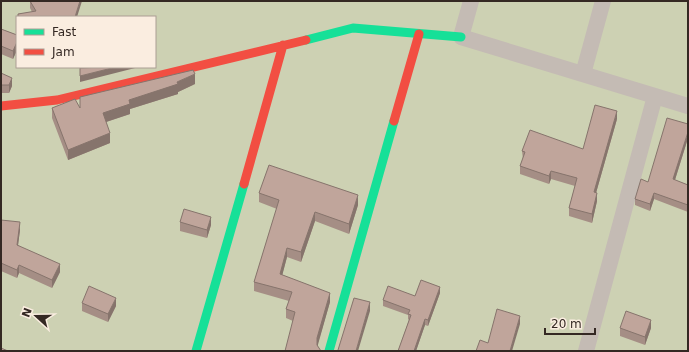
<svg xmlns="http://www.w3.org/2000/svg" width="689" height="352" viewBox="0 0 689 352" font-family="'DejaVu Sans',sans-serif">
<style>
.green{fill:#cdd1b3;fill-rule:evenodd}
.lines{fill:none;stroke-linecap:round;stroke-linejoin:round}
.street{stroke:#c4bbb4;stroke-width:16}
.fast{stroke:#16e098;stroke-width:9}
.jam{stroke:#f24e42;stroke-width:9}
.wall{fill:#a58e85}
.shaded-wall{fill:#86746c}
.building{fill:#c0a59b;stroke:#86746c}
</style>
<rect width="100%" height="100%" fill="#ebe3db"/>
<path class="green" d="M 1,1 L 688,1 L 688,351 L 1,351 ZM 17,17 L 155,17 L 155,67 L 17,67 Z"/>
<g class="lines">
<path class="street" d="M 471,1 L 461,37 L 688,106
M 583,74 L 603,1
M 586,351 L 655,96"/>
<path class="fast" d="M 306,40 L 353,28 L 461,37
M 196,351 L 244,184
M 329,351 L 394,121"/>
<path class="jam" d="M 1,106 L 57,100 L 306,40
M 394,121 L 419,34
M 244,184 L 283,45"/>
</g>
<path class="wall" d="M 30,1 L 77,17 L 18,17 L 18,14 L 32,12 L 30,8 Z
M 1,29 L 17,35 L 17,50 L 13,59 L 1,54 Z
M 1,73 L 12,86 L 9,93 L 1,93 Z
M 195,84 L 178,92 L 178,94 L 130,109 L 130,114 L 106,122 L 110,143 L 68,160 L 52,118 L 52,108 L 80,108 Z
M 617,119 L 596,193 L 597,201 L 592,223 L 569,216 L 569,208 L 575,186 L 551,179 L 549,184 L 520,174 L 520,166 L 523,159 L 522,151 L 583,149 Z
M 688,138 L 675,180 L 688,185 L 688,212 L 654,199 L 650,211 L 635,205 L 635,199 L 648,182 Z
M 259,193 L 358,205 L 349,234 L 315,221 L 301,262 L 287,257 L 282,275 L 330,302 L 317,346 L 293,321 L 286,318 L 286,309 L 289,301 L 254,291 L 254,282 L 277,209 L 259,202 Z
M 1,220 L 20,230 L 18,245 L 60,272 L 52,288 L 19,273 L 17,278 L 1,271 Z
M 180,222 L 211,225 L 207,238 L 180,231 Z
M 440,293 L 428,326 L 425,325 L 416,351 L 398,351 L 409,320 L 408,319 L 408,315 L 383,306 L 383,300 Z
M 82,303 L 116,306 L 108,322 L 82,311 Z
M 620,328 L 651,328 L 645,345 L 620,336 Z"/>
<path class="shaded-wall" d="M 80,1 L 82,1 L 77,17 L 75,17 Z
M 17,42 L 17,50 L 13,59 L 13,51 Z
M 116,67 L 139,67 L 80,82 L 80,76 Z
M 195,74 L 195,84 L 178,92 L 178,94 L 130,109 L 130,114 L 103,123 L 103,113 L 129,100 L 177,82 Z
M 12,78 L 12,86 L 9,93 L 9,85 Z
M 617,111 L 617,119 L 594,200 L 594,192 Z
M 688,132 L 688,138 L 673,186 L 673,179 Z
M 110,133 L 110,143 L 68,160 L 68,150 Z
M 551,171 L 551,179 L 549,184 L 549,176 Z
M 597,193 L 597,201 L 592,223 L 592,214 Z
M 654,193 L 654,199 L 650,211 L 650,204 Z
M 358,195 L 358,205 L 349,234 L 349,224 Z
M 315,212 L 315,221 L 301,262 L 301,252 Z
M 211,217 L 211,225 L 207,238 L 207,230 Z
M 20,222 L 20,230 L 17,253 L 17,245 Z
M 287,248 L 287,257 L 280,284 L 280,274 Z
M 60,264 L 60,272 L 52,288 L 52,280 Z
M 19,265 L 19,273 L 17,278 L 17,270 Z
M 440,287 L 440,293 L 428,326 L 428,320 Z
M 330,293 L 330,302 L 317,348 L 317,338 Z
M 116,298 L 116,306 L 108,322 L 108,314 Z
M 370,302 L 370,311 L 358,351 L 356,351 Z
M 520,316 L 520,324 L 512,351 L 510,351 Z
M 425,319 L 425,325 L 416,351 L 414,351 Z
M 651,320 L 651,328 L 645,345 L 645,337 Z"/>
<path class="building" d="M 30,1 L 80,1 L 75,17 L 18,17 L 18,14 L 36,11 Z
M 1,29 L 17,35 L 17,42 L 13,51 L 1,46 Z
M 103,67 L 116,67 L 80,76 L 80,68 Z
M 193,70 L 195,74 L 177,82 L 178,84 L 129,100 L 130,104 L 103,113 L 110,133 L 68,150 L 52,108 L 75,99 L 80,108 L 80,97 Z
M 1,73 L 12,78 L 9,85 L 1,85 Z
M 595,105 L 617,111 L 594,192 L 597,193 L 592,214 L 569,208 L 577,178 L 551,171 L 549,176 L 520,166 L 525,152 L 522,151 L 530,130 L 583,149 Z
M 667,118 L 688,124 L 688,132 L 673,179 L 688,185 L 688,205 L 654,193 L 650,204 L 635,199 L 641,179 L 648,182 Z
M 269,165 L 358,195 L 349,224 L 315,212 L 301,252 L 287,248 L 280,274 L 330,293 L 317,338 L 317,345 L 321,351 L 285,351 L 295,312 L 286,309 L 292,292 L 254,282 L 279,200 L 259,193 Z
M 184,209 L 211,217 L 207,230 L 180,222 Z
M 1,220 L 20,222 L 17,245 L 60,264 L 52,280 L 19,265 L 17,270 L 1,263 Z
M 421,280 L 440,287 L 428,320 L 425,319 L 414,351 L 398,351 L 411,315 L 408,314 L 410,310 L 383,300 L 388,286 L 415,296 Z
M 89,286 L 116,298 L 108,314 L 82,303 Z
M 354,298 L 370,302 L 356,351 L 337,351 L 338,350 Z
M 497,309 L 520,316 L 510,351 L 476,351 L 480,340 L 488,343 Z
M 626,311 L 651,320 L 645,337 L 620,328 Z
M 1,348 L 8,351 L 1,351 Z"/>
<rect width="689" height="352" fill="none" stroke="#342823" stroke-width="4"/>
<rect x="16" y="16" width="140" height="52" fill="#faede0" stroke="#ab9e94"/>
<rect x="24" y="29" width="20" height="6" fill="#16e098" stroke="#ab9e94"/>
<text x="52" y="36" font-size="12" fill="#342823">Fast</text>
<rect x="24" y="49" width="20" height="6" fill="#f24e42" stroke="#ab9e94"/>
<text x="52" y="56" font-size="12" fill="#342823">Jam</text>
<g transform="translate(36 316) rotate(291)" stroke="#faede0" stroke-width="3" paint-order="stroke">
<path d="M0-3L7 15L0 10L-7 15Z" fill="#342823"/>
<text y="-6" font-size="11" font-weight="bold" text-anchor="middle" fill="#342823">N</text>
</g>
<path d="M545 328v6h50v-6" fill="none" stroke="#342823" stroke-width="2"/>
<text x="551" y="328" font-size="12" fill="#342823" stroke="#faede0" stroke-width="3" paint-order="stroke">20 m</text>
</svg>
